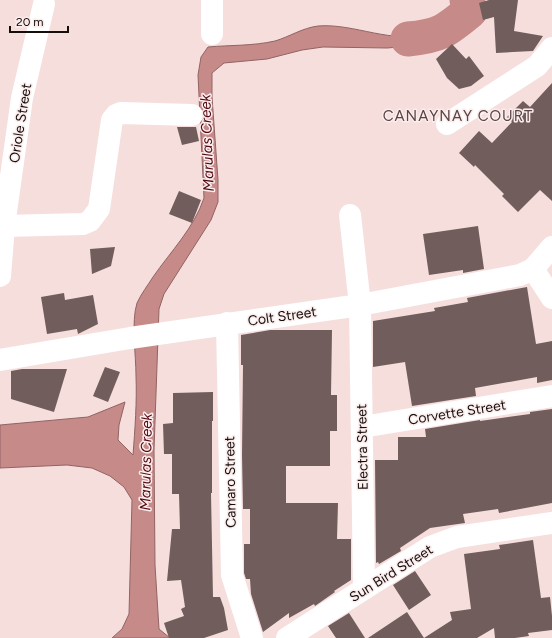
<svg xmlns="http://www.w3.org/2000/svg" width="552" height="638" viewBox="0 0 552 638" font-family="Figtree,sans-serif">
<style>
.water{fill:#c68a89;stroke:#916464}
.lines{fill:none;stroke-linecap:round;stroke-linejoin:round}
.river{stroke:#c68a89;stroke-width:35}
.building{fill:#715d5c}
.minor{stroke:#fff;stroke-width:22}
.labels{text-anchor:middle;stroke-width:3;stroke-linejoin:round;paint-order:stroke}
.street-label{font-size:14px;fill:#140d0c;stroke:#fceded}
.neighbourhood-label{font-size:15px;letter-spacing:1px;fill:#594545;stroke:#fceded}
.water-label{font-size:15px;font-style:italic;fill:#520913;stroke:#fceded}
</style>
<rect width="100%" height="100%" fill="#f6dedd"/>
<path class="water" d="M 451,23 L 454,30 L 431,41 L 411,46 L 387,48 L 323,47 L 302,50 L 267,59 L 224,63 L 212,73 L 212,97 L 218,180 L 218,202 L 211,220 L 164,294 L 159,309 L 154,450 L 155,565 L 159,629 L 170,638 L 112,638 L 122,629 L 129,614 L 132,500 L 124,487 L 110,476 L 92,468 L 67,465 L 0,468 L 0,425 L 88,417 L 125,402 L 119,425 L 118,440 L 133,455 C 135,429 137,402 136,376 C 136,355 131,322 137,303 C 141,294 148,285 153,277 C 171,251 194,228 204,198 L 198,75 L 201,57 L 208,47 C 230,45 253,46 275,41 C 289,37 302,28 318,26 C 355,23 392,45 429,33 C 437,31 444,26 451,23 Z"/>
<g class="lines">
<path class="river" d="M 408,39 C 440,36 446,31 470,11 L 467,0"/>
</g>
<path class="building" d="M 489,0 L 518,0 L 514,31 L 543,36 L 533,51 L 496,53 L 494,17 L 483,20 L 479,3 Z
M 452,44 L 466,59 L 469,56 L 484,76 L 471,86 L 459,89 L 447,78 L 436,59 Z
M 552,83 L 552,201 L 540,190 L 518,212 L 502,196 L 504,194 L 475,165 L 474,167 L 459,153 L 479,131 L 492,143 L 512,122 L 507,117 L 523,101 L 530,107 Z
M 177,127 L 196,127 L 199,141 L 182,145 Z
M 179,191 L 201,200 L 192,223 L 169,214 Z
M 478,226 L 484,269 L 463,273 L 463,270 L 429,275 L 423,234 Z
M 115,247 L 111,266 L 92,274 L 90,249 Z
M 527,287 L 536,344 L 552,341 L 552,380 L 537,383 L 537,377 L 475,388 L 476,396 L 412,406 L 405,362 L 373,367 L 373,321 L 435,311 L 434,308 L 468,302 L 467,298 Z
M 64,293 L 65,300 L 93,295 L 98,324 L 78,334 L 77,329 L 47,334 L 41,297 Z
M 270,330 L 332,330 L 331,395 L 337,395 L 337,431 L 330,431 L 330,466 L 286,466 L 286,503 L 338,503 L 337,539 L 351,539 L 351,580 L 334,591 L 335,592 L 315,606 L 314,604 L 289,618 L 289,613 L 263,632 L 251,594 L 250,579 L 246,579 L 244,573 L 244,544 L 250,544 L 250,509 L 243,509 L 242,455 L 243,365 L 241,365 L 241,335 Z
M 105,367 L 120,372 L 108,402 L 93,396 Z
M 22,369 L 67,369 L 54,412 L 11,399 L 11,371 Z
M 213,392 L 213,421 L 212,421 L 212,493 L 211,493 L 213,597 L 220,597 L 224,608 L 228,630 L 204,638 L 169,638 L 164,623 L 184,616 L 181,609 L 185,607 L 181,580 L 167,581 L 172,529 L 180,529 L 179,494 L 172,494 L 172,454 L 164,454 L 163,424 L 173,423 L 173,393 Z
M 552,409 L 552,503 L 499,513 L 498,509 L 463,514 L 465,523 L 430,528 L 400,548 L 401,551 L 379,564 L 378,562 L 376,563 L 375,460 L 398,460 L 398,437 L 426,437 L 425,429 L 480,420 L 480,421 L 530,414 L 530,412 Z
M 533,540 L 541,598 L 550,597 L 552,616 L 552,630 L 528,633 L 529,636 L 515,638 L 495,638 L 494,628 L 477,638 L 368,638 L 407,612 L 424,638 L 452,620 L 450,612 L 471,609 L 464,554 L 500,549 L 499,545 Z
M 415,571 L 431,595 L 409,610 L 393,585 Z
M 349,613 L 365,638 L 336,638 L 328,626 Z"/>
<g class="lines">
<path class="minor" d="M 212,34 L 212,0
M 447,124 L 537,66 L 552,48
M 350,215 L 360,305 L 364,589
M 4,226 L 83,224 L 90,221 L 99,209 L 112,120 L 116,115 L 121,113 L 192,115
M 533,269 L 552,298
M 0,276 L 4,226 L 22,98 L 44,4
M 227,323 L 232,575 L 252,638
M 0,360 L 130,338 L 360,305 L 520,275 L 533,269 L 552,247
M 362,427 L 552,396
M 287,638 L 430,547 L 457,537 L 552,523"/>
</g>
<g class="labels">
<g class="street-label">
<text transform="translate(20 123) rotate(-81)" y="5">Oriole Street</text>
<text transform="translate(282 316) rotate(-8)" y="5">Colt Street</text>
<text transform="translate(457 412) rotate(-9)" y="5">Corvette Street</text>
<text transform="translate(362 447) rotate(-91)" y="5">Electra Street</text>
<text transform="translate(230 482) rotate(-91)" y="5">Camaro Street</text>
<text transform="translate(391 573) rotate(-32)" y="5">Sun Bird Street</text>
</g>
<g class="neighbourhood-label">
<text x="458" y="121">CANAYNAY COURT</text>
</g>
<g class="water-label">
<text transform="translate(207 143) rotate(-92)" y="5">Marulas Creek</text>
<text transform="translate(146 462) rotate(-89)" y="5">Marulas Creek</text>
</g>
</g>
<path d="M10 26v6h58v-6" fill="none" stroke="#140d0c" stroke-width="2"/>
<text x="16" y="26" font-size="12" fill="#140d0c" stroke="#fceded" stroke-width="3" paint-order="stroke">20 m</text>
</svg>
